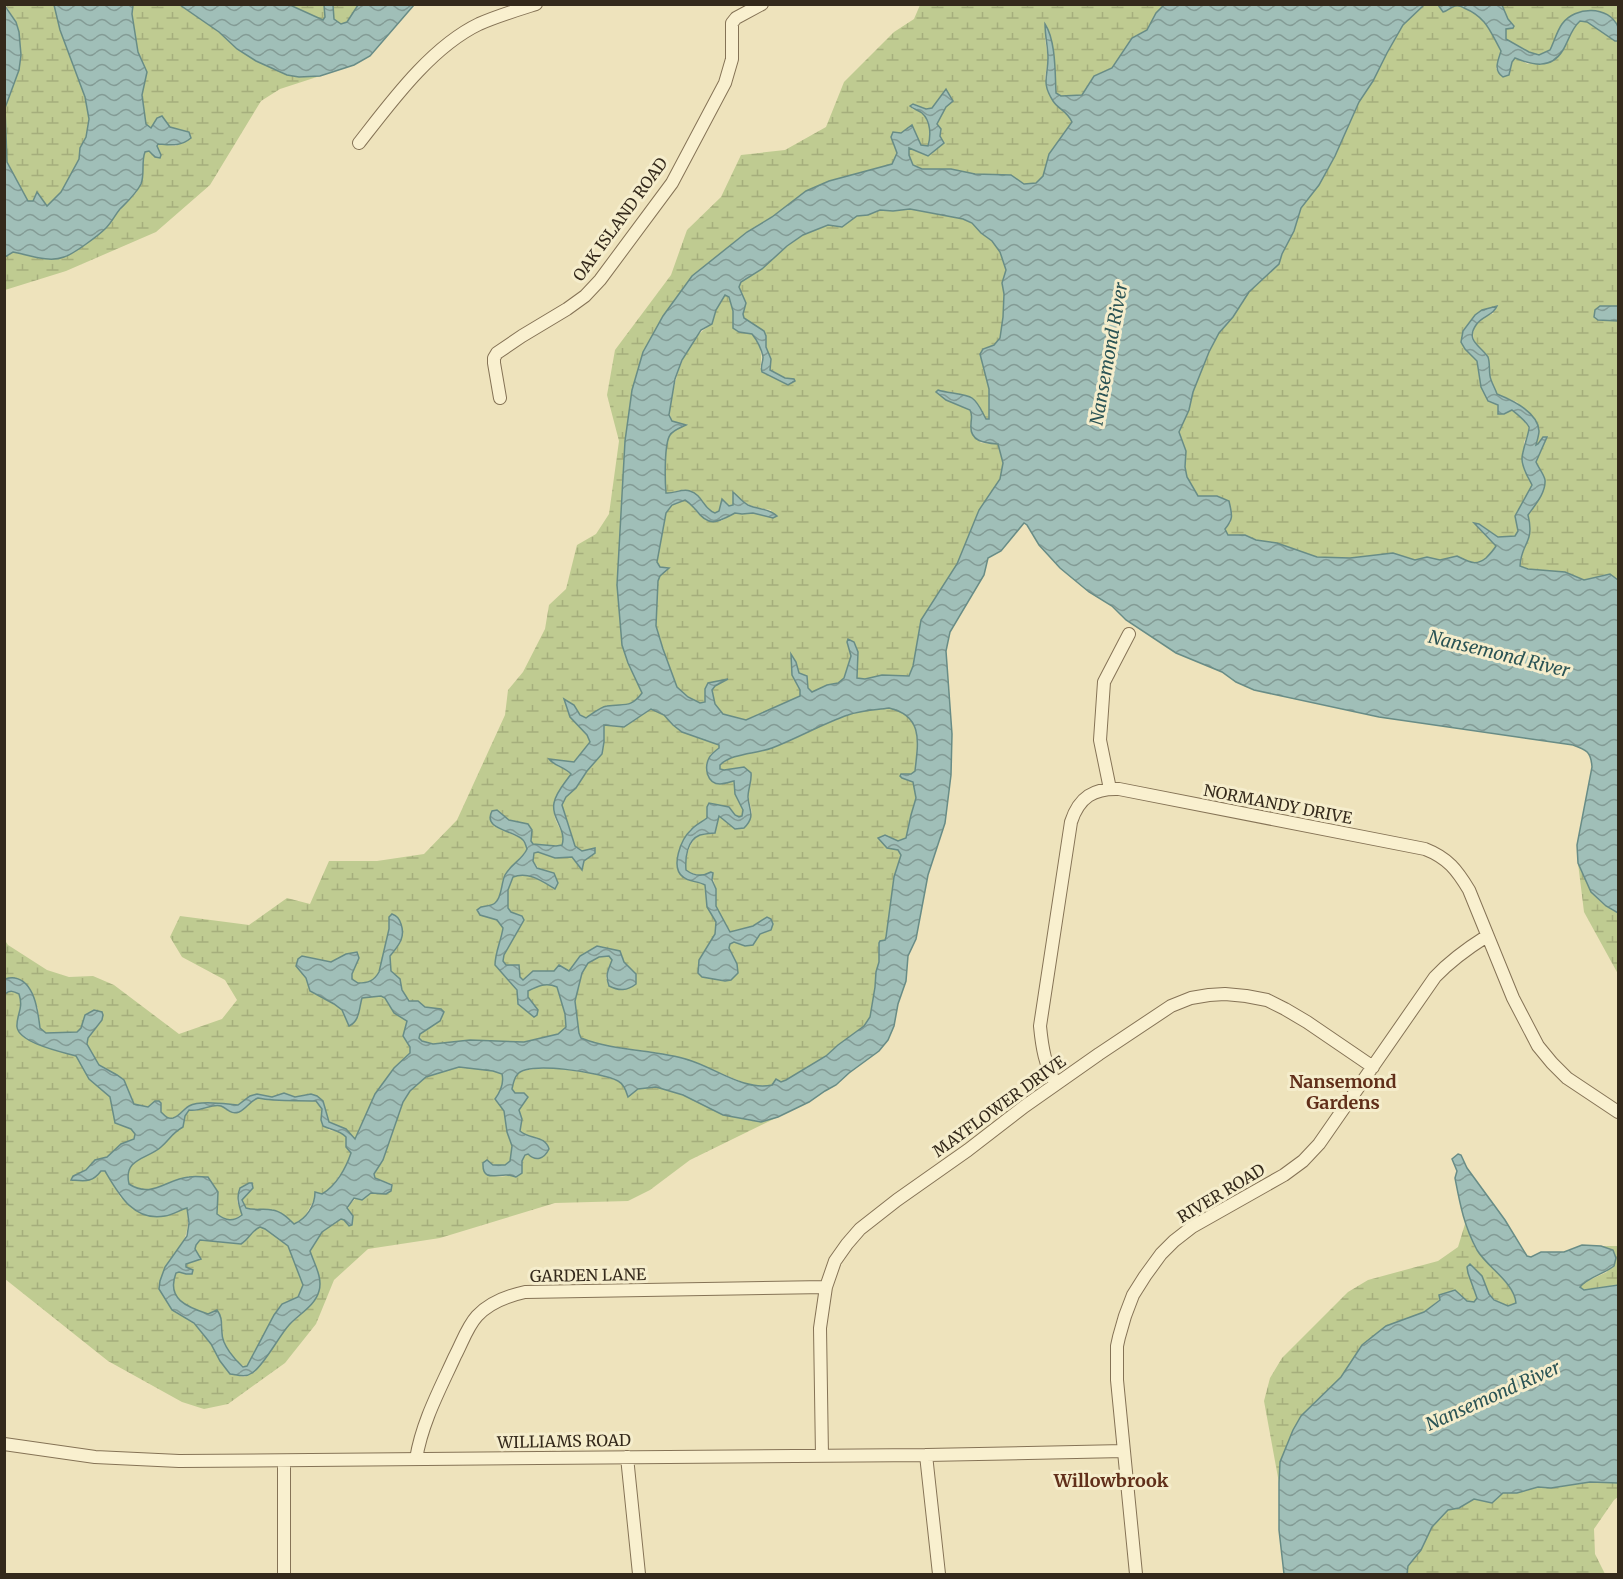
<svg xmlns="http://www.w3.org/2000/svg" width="1623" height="1579" viewBox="0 0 1623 1579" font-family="Merriweather,serif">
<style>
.wetland{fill:url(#wetland-marsh)}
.water{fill:url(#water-waves);stroke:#688c86;stroke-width:1.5;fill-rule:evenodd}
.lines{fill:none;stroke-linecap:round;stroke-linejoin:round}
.minor-casing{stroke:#857356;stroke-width:14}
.minor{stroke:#f9f0cf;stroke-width:12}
.labels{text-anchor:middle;stroke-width:6;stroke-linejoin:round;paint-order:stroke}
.street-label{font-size:16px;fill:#34291b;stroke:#f5edcc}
.water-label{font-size:18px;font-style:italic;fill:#2a5354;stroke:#f5edcc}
.neighbourhood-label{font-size:18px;font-weight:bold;fill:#612f1a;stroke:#f5edcc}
</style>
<defs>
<pattern id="wetland-marsh" width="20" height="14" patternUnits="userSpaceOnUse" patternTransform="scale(1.5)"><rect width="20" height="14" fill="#bfcb91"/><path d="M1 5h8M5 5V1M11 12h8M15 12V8" fill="none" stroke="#a5ae7c"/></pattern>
<pattern id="water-waves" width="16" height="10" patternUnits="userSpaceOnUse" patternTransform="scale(1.5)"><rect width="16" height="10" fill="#a0bfb8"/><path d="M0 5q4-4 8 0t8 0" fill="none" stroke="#839b95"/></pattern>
</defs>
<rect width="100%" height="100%" fill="#eee3bc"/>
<path class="wetland" d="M 5,4 L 54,5 L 60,30 L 85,97 L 89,119 L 86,137 L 80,148 L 79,159 L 61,192 L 47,206 L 36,193 L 33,202 L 28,201 L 7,162 L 5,108 L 19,70 L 21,55 L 19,32 L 16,22 Z
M 133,5 L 180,5 L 219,32 L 237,49 L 256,61 L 287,75 L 299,77 L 320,76 L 280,89 L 261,101 L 210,185 L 156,232 L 66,271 L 5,290 L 4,257 L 13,252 L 43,258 L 65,257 L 106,228 L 119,211 L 136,193 L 142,180 L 143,158 L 145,152 L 157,146 L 158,144 L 176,146 L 189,132 L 170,127 L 157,118 L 151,128 L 146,125 L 142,95 L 147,72 L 138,52 L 132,14 Z
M 290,5 L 324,5 L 325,17 L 323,20 Z
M 333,5 L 358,5 L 347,22 L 341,24 L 334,19 Z
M 920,5 L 1164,5 L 1156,13 L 1147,30 L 1132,38 L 1112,68 L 1094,76 L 1082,95 L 1061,96 L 1056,93 L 1054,57 L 1045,38 L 1048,59 L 1045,78 L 1054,103 L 1068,114 L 1072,122 L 1049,154 L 1043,176 L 1036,183 L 1024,184 L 1011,175 L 975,174 L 951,169 L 922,169 L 913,165 L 909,155 L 909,148 L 928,156 L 940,136 L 937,124 L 946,107 L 926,109 L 913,104 L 912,109 C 915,110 919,110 921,112 C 931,120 931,136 928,146 L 921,145 L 901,133 L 891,137 L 897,153 L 892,164 L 829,181 L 806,191 L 772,217 L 747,232 L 692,276 L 663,316 L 632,390 L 625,441 L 617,585 L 628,663 L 642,693 C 630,709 625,703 607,706 C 600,707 592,714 586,718 C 577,714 574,704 565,700 L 570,717 L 587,735 L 590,742 L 574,762 L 550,759 C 554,767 565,767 571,774 C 563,785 552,799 554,813 C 555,825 566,832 562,845 L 556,846 L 533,844 L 531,841 L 532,830 L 528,824 L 509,820 L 497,810 L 494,826 L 522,839 L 527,848 C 522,859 511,864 505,875 C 501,883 502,897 495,903 C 492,906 485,906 481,907 L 480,915 L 497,920 L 503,928 C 501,940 495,954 495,965 L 517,991 L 518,1005 L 534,1017 L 537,1015 L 538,1010 L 528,997 L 528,991 C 538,986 546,982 557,987 L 565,1014 L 566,1027 L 558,1034 L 524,1042 L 470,1040 L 433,1044 L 422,1041 L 419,1038 L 420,1034 L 440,1021 L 441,1009 C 426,1008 410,1006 403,991 C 398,980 402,980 391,971 L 390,956 L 401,942 L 389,917 L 389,929 L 379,972 C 374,981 368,983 358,983 L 352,979 L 352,974 L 359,958 L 346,954 L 331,962 L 302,956 L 310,991 L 358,1018 L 362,998 L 381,996 L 385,998 L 394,1013 L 407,1021 L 403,1036 L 411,1047 L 410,1053 L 394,1068 L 375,1094 L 355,1139 L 346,1129 L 329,1122 L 323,1101 L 311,1094 L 295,1097 L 284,1093 L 272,1097 L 257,1094 L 250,1096 L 238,1105 L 219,1103 L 186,1107 C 177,1117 172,1123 161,1112 L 161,1103 L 155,1101 L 148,1107 L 134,1104 L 124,1080 L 117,1075 L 99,1065 L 87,1044 L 88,1038 L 102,1020 L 81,1028 L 77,1032 L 46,1033 L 40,1028 L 38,1008 L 16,978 L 5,979 L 4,939 L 8,945 L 47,970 L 69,977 L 93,976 L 114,985 L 179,1034 L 222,1019 L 237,1000 L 225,980 L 182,957 L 170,937 L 180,916 L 249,925 L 287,898 L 310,904 L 329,861 L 377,861 L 424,854 L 457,820 L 505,715 L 508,690 L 523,672 L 545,629 L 549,605 L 566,589 L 577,545 L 596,534 L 609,514 L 619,441 L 607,395 L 615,350 L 671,275 L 687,230 L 721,197 L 741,155 L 785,150 L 826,127 L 844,82 L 894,32 L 914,19 Z
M 1424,5 L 1438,5 L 1443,12 C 1448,11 1451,7 1455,6 C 1459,5 1461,6 1465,8 C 1486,17 1490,32 1501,51 L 1496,69 L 1509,75 L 1512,62 L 1515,58 L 1528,64 L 1562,52 L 1573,27 L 1580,21 L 1587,22 L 1615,41 L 1618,41 L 1618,306 L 1600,306 L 1598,320 L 1618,321 L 1618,580 L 1610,574 L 1584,580 L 1565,572 L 1528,569 L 1520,566 C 1522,543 1535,543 1528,515 L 1538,501 L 1545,479 L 1536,462 L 1547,437 L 1543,437 L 1538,444 L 1535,445 L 1539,432 L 1517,402 L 1497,394 L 1490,378 L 1488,358 L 1474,342 L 1473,333 L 1475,326 L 1482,318 L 1494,313 L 1482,310 L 1465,349 L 1477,361 L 1481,387 L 1498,405 L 1504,414 L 1512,409 L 1528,425 L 1529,432 L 1524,442 L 1524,470 L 1532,485 L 1515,516 L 1518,531 L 1516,537 L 1498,537 L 1480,524 L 1475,523 L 1496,546 C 1493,551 1490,554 1486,558 C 1475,567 1468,561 1457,556 L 1440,560 L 1427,557 L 1415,560 L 1393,553 L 1350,558 L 1317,557 L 1277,543 L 1256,540 L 1245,535 L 1227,535 L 1225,529 L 1231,522 L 1217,496 L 1198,496 L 1187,477 L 1185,467 L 1186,451 L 1179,432 L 1189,410 L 1193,392 L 1209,352 L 1219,333 L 1233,317 L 1249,292 L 1279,264 L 1282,254 L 1294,231 L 1301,208 L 1319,185 L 1335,156 L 1359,102 L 1373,81 L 1387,53 L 1403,25 Z
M 1502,5 L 1618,5 L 1618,28 L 1611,17 L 1596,10 L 1562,24 L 1550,50 L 1539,55 L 1529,52 L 1506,39 L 1506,29 L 1508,19 Z
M 880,209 L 893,211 L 910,209 L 963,219 L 972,223 L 981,233 L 992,241 L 1000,252 L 1006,270 L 1002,283 L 1004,294 L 1003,317 L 1000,338 L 994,345 L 983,349 L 980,354 L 989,389 L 989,420 L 986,419 C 982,413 979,403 972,399 C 966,394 948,393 939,390 L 946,400 L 970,410 L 972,415 L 970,428 L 981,443 L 998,444 L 1003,463 L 1000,479 L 979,510 L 957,564 L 921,620 L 913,666 L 909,676 L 882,675 L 865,679 L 856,678 L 858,652 L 847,642 L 851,656 L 844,678 L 838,683 L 827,685 L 812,692 L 808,688 L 807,676 L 799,673 L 796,662 L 792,675 L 800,690 L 800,696 L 746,720 L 723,714 L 715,704 L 712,690 L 715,686 L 725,681 L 705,689 L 705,702 L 700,703 L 688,697 L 677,687 L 663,649 L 656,626 L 658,581 L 660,576 L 668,568 L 660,567 L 657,562 L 666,513 L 672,505 L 685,500 L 689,502 L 701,517 L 721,521 L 734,513 L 742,514 L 753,513 L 773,518 L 771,510 C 752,507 747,506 733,492 L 733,505 L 715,513 C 702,509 703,492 685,490 C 679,489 672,494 666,493 C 665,481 664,445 669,436 C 673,430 680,428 685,425 L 672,421 C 668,413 670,406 672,398 C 677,370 687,339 712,324 L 716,310 L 725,295 L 729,297 L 733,311 L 733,328 L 739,332 L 752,334 C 761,345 763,356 760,368 L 785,378 L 770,370 L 771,359 L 766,347 L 766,336 L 764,331 L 744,319 L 743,314 L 746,303 L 739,287 L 741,282 L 762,269 L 787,246 L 803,235 L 828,225 L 842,227 L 857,216 L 868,215 Z
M 889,708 C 924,716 917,743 915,772 L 911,774 L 901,774 L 902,778 L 913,782 L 916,798 L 911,815 L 906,838 L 898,841 L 898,850 L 901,855 L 894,877 L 886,937 L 885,940 L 879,944 L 879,962 L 876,972 L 875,987 L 870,1017 L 864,1026 L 838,1045 L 826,1056 L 786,1080 L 772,1085 L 766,1086 L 747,1084 L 689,1060 L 653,1052 L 600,1045 L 581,1038 L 579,1033 L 575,1001 L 582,973 L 588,963 L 599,957 L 609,956 L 613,960 L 607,972 L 606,979 L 636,974 L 624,962 L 620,951 L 580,956 L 569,971 L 533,971 L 523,980 L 502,961 L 504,955 L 522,916 L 511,912 L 508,908 L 508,890 L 513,877 C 528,871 542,881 555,889 L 533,861 L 534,853 L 538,852 L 555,858 L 572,857 L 582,869 L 584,861 L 582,851 L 575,846 L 562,805 L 566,797 L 576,788 L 587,771 L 602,754 L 604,742 L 603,725 L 624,727 L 651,709 L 664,715 L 673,725 L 682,732 L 719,745 L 719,748 L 711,754 L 708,760 L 734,781 L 735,794 L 743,810 L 742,816 L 739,817 L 735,815 L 729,806 L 707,807 L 707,818 L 690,830 L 681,847 L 684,878 L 701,882 L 705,885 L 707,907 L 716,922 L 715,934 L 699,960 L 737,964 L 729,948 L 730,944 L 734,942 L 745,946 L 760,934 L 771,930 L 767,917 L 753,926 L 730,933 L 716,906 L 716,889 L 711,872 C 702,877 694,875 686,870 C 685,841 700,834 719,815 L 735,829 L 752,813 L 748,795 L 751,779 L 744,767 L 724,770 L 720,769 L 720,765 C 732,753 756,754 772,748 C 798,739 822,724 848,715 C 861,710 876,710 889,708 Z
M 1578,863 C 1589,887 1593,901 1618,913 L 1618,974 L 1584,912 Z
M 9,991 L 13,991 L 19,994 L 22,1002 L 17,1026 L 36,1044 L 76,1056 L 89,1079 L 110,1097 L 115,1123 L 131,1129 L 136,1134 L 134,1139 L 121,1144 L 107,1157 L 95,1160 L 86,1170 L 73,1176 L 105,1171 L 121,1198 L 165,1216 L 187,1207 C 191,1238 182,1243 165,1267 L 172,1310 C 179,1314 187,1318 193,1323 C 209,1336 217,1357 230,1374 L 244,1377 L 255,1372 L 288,1326 L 308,1308 L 320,1279 L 310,1251 L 322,1232 L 341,1219 L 344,1220 C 351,1195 361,1192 386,1194 L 392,1184 L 375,1178 L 374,1175 L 383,1160 L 403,1102 L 410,1091 L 426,1077 L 459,1067 L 493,1071 L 502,1074 C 504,1082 500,1092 496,1099 L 504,1111 L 507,1132 L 512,1146 L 510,1161 L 505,1165 L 493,1165 L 483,1168 C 491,1182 508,1175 522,1173 L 522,1161 L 525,1155 L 528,1154 L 543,1140 L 525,1136 L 520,1131 L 522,1119 L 519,1110 L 524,1093 L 515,1093 L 512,1089 L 516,1075 L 522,1071 L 547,1067 L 591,1073 L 619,1081 L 624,1086 L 638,1089 L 656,1087 L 683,1095 L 724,1115 L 761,1122 L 778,1117 L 690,1160 L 650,1190 L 628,1201 L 555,1203 L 440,1238 L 368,1249 L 334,1280 L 316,1324 L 285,1363 L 228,1404 L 204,1409 L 182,1402 L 108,1361 L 5,1279 L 4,994 Z
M 258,1098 C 277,1102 297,1100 316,1101 L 322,1109 L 321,1120 L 329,1130 L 342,1132 L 346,1137 L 351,1153 L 348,1163 L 330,1189 L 315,1198 L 304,1218 L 294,1224 C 288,1218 281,1211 272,1210 C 263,1208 255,1211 246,1208 L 242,1199 L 252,1184 L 249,1183 L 240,1188 L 237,1201 L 242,1214 C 233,1222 226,1221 217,1214 L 218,1192 L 187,1177 C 168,1184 148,1196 129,1184 C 123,1158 147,1159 161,1147 C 170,1139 172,1133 183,1127 L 185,1116 L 189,1110 C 201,1112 211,1102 221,1106 C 225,1107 228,1110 231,1112 C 247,1110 244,1103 258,1098 Z
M 1465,1224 C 1469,1234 1473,1246 1480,1254 C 1490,1268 1514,1285 1516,1303 L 1508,1306 C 1488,1298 1489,1295 1482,1276 L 1468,1273 L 1477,1298 L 1474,1302 L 1440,1299 L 1424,1312 L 1386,1326 L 1362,1345 L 1341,1377 L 1301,1416 L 1280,1462 L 1279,1483 L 1264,1401 L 1270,1378 L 1282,1358 L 1348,1292 L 1368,1280 L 1438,1261 L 1458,1247 Z
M 260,1227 L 265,1229 L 288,1246 L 303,1285 L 298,1297 L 282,1304 L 274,1315 L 247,1367 C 236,1365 226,1348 223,1338 C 221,1333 223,1328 222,1323 C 222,1319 219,1314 217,1310 L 208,1314 C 187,1307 166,1299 176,1273 L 179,1272 L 186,1274 L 186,1264 L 195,1249 L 196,1245 L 201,1240 L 241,1244 C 249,1239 252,1230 260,1227 Z
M 1601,1246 L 1618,1246 L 1618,1285 L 1584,1290 L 1580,1287 L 1583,1283 L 1607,1272 L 1613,1250 Z
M 1590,1482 L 1618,1483 L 1618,1497 L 1614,1500 L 1594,1529 L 1595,1554 L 1605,1574 L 1407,1574 L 1408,1566 L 1421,1550 L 1432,1527 L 1448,1510 L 1459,1508 L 1474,1499 L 1492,1503 L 1503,1493 L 1517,1493 L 1538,1487 L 1551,1488 Z"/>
<path class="water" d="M 54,5 L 133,5 L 132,14 L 138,52 L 147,72 L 142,95 L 146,124 L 151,128 L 157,118 L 162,116 L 170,127 L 189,132 L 191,138 C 180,147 171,145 158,144 L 157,146 L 161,155 L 160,158 L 155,157 L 149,151 L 145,152 C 141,162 145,174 141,184 C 136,194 128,201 120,209 C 115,215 112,222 106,228 C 99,235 74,254 64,257 C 49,263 29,255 13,252 L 5,257 L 5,6 L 16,22 L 19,32 L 21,55 L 19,70 L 5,108 L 7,162 L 28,201 L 33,201 L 37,192 L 47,206 L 61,192 L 79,159 L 80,148 L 86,137 L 89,119 L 85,97 L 60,30 Z
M 180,5 L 290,5 L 323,20 L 325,17 L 324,5 L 333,5 L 334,19 L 341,24 L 347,22 L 358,5 L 414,5 L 370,56 L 354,65 L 320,76 L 299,77 L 287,75 L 256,61 L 237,49 L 219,32 Z
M 1164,5 L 1424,5 L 1403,25 L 1387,53 L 1373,81 L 1359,102 L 1335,156 L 1319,185 L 1301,208 L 1294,231 L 1282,254 L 1279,264 L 1249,292 L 1233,317 L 1219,333 L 1209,352 L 1193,392 L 1189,410 L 1179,432 L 1186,451 L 1185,467 L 1187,477 L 1198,496 L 1217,496 L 1229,501 C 1232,515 1234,518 1225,529 L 1228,535 L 1245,535 L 1256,540 L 1277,543 L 1317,557 L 1350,558 L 1393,553 L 1415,560 L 1427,557 L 1440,560 L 1457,556 C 1468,561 1475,567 1486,558 C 1490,554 1493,551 1496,546 L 1474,523 L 1479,524 L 1498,537 L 1515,536 L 1518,531 L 1515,516 L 1532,485 C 1528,477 1522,468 1522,459 C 1522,450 1530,431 1529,427 C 1526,421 1517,414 1512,410 L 1504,414 L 1498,414 L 1498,405 L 1488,401 L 1481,387 L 1477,361 L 1465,349 L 1461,342 L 1463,331 L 1475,315 L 1482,310 L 1497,306 C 1493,316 1482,316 1476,325 C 1465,341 1481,346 1488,357 C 1490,362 1489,370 1490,376 C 1491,382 1495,388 1497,394 C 1512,400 1538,412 1539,431 C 1539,435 1537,441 1536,445 L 1538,444 L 1543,437 L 1547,437 L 1536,462 C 1538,467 1544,474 1545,480 C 1546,493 1535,505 1528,515 C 1535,543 1521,543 1520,566 L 1528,569 L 1565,572 L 1584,580 L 1610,574 L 1618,580 L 1618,913 L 1606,906 L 1591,892 L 1578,863 L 1577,845 L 1592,767 C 1591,752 1587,750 1573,745 L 1379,717 L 1254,690 L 1236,682 L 1222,672 L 1176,653 L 1126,620 L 1112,606 L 1089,592 L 1060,568 L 1039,545 L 1027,525 L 1024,523 L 1001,551 L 988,558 L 984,575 L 950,632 L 946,651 L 952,734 L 951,775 L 945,823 L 928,875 L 916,939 L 908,956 L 906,981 L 898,1004 L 894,1026 L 888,1040 L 879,1051 L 849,1073 L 836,1085 L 825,1091 L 809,1102 L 778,1117 L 761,1122 L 723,1115 L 683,1095 L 656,1087 L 638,1089 L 628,1097 C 626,1091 624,1084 618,1081 C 603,1073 527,1060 517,1075 C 514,1078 513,1085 512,1089 L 515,1093 L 524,1093 L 528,1097 L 519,1110 L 522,1119 L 520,1131 C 530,1140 545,1135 549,1149 C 544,1159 536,1162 528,1154 L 525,1155 L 522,1161 L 522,1173 L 516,1177 C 513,1176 508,1175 506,1175 C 495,1175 482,1181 483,1163 L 487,1160 L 493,1165 L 505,1165 L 510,1161 L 512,1146 L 507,1132 L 504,1111 L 495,1099 C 500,1092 504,1082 502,1074 L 493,1071 L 459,1067 L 426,1077 L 410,1091 L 403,1102 L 383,1160 L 374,1174 L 375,1178 L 392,1185 L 391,1191 L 386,1194 L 371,1193 L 362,1200 L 354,1198 L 347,1208 L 353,1216 L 352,1225 L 349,1226 L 344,1220 L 341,1219 L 322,1232 L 310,1251 C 314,1263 323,1278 319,1291 C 315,1306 299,1314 289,1325 C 279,1336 263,1367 252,1373 C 245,1378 238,1375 230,1374 L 220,1361 L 211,1344 L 194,1323 L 172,1310 L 159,1289 L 160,1281 L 165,1267 L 187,1236 L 189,1223 L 187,1208 C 180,1210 172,1215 165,1216 C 133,1222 118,1193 105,1171 L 101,1171 C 92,1183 85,1181 71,1180 L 73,1176 L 86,1170 L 95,1160 L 107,1157 L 121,1144 L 134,1139 L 135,1134 L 131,1129 L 115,1123 L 110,1097 L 89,1079 L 76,1056 C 62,1052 19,1043 17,1027 C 16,1015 24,1009 19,994 C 13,991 10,990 5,994 L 5,979 C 8,978 11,977 15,978 C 35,982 38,1012 40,1028 L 46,1033 L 77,1032 L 81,1028 L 85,1015 L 94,1010 L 102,1012 L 103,1015 L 102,1020 L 88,1038 L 87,1044 L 99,1065 L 117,1075 L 124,1080 L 134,1104 L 148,1107 L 155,1101 L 159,1101 L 161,1103 L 161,1112 C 165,1116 167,1119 173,1118 C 180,1116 183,1109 189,1106 C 200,1100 225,1104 238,1105 L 250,1096 L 257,1094 L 272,1097 L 284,1093 L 295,1097 L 311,1094 L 317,1096 L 323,1101 L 329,1122 L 346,1129 L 355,1139 L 375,1094 L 394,1068 L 410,1053 L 410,1047 L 403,1036 L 407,1021 L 394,1013 L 385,998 L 381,996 L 362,998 C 359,1008 360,1021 349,1026 L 342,1010 L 334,1004 L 310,991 L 306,978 L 296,966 L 298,959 L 302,956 L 331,962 L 346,954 L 357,952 L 359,958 L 352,974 L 352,979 L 358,983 C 368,983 374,981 379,972 L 389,929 L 389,917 L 392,914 C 397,916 399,918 401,924 C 406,938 398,946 390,956 L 391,971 L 400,979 L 402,990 L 409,1001 L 418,1001 L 425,1007 L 441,1009 L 444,1012 L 440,1021 L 420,1034 L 419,1038 L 422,1041 L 433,1044 L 470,1040 L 524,1042 L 558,1034 L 566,1027 L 565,1014 L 557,987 C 546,982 538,986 528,991 L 528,997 L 538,1010 L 537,1015 L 534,1017 L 518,1004 L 517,990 L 495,965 C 495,953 501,941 503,928 L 497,920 L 480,915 L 477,910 L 481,907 C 485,906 492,906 495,903 C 502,898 501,883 505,875 C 511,864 522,860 527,849 C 526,846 525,842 523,840 C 514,830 482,830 492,811 L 497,810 L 509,820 L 528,824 L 532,830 L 531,841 L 533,844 L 556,846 L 562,845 C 567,830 551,818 554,803 C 556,792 565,783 571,774 C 565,767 554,766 549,759 L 574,762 L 590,742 L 587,735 L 570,717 L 564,699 L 574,705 L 580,715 L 586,718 C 592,714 600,707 607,706 C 624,703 630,709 642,693 L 628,663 L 622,645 L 617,585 L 625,441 L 632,390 L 643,352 L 663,316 L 692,276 L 747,232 L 772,217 L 806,191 L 829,181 L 892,164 L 897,153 L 891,137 L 893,132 L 901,133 L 912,125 L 921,145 L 928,146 C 931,136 931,121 922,113 C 918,110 913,109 910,106 L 913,104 L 926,109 L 932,108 L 946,89 L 953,101 L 946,107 L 937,124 L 941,129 L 940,136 L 944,143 L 928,156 L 909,148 L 909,155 L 913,165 L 922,169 L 951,169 L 975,174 L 1011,175 L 1024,184 L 1036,183 L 1043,176 L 1049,154 L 1072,122 C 1067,111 1058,109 1053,101 C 1041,82 1048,77 1048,58 C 1048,47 1045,36 1045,24 C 1056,41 1055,73 1056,93 L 1061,96 L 1082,95 L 1094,76 L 1112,68 L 1132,38 L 1147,30 L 1156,13 ZM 880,210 L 893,211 L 910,209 L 963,219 L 972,223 L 981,233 L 992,241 L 1000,252 L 1006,270 L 1002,283 L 1004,294 L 1003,317 L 1000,338 L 994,345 L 983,349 L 980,354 L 989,389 L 989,419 L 986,419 C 982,412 979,403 972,398 C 966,394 947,393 938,390 L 936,392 L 946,400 L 970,410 C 973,416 971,418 971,424 C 969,442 985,443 998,444 L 1003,463 L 1000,479 L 979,510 L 957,564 L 921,620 L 913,666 L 909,676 L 882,675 L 865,679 L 857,678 L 858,652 L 854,642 L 848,639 L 847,642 L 851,656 L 844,678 L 838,683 L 827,685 L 812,692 L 808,688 L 807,676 L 799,673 L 796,662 L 791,654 L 792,675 L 800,690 L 800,696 L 746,720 L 723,714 L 715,704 L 712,690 L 715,686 L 728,679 L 708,683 L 705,689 L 705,702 L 700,703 L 688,697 L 677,687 L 663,649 L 656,626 L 658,581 L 660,576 L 669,568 L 660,567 L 657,562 L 666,513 L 672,505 L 685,500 C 690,503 692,506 696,510 C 709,528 718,522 735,513 L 742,514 L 753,513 L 773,518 L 777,516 C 769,508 759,510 748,505 C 742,502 738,496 733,492 L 733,505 L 729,506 L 722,499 L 719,511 L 715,513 C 703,509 703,495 690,491 C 682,488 674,494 666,493 C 665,481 664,444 670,435 C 673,430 680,428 686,425 L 672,421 L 669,415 L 675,379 L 682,360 L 701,330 L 712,324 L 716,310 L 725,295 L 729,297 L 733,311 L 733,328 L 739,332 L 752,334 C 757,340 762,350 763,357 C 763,363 760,366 762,372 L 788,385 L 795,381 L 794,379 L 785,378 L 770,370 L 771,359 L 766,347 L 766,336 L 764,331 L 744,318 L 743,314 L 746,303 L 739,287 L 741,282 L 762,269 L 787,246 L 803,235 L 828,225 L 842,227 L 857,216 L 868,215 ZM 889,708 C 924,716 918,743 915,771 L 911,774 L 901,774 L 900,776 L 902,778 L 913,782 L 916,798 L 911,815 L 906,838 L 898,841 L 885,835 L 878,838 L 887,848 L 898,850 L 901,855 L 894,877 L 886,937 L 885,940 L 880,941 L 879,943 L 879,962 L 876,972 L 875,987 L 870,1017 L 864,1026 L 838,1045 L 826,1056 L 786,1080 L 781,1082 L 776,1079 L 772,1085 C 744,1091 715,1068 689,1060 C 654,1049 616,1052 581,1038 L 579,1033 L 575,1001 L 582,973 L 588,963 L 599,957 L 609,956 L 612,960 C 608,971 605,974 609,986 C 619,991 627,991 636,984 L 636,974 L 624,962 L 620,951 L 597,946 L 580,956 L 569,971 L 559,965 L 554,971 L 533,971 L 523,980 L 520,977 L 519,965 L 506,965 L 503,961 L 504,955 L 524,920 L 522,916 L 511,912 L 508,908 L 508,890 L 513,877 C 528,871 542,881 555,889 L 558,883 L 554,873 L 537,868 L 533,861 L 534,853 L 538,852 L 555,858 L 572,857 L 582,870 L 584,861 L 595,853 L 595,848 L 582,851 L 575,846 L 562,805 L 566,797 L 576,788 L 587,771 L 602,754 L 604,742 L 604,725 L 624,727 L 651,709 L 664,715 L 673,725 L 682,732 L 719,745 L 719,748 C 715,751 711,754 709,758 C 704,768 707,784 720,784 C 724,784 730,782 734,781 L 735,794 L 743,810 L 742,816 L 739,817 L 735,815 L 729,807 L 709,803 L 707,807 L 707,818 C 702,822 695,825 691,830 C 681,839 670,867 683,877 C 689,882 698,881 705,885 L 707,907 L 716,922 L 715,934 L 699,960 L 698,973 L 702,977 L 725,981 L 731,980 L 738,973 L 737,964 L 729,948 L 730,944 L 734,942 L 745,946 L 753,945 L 760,934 L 771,930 L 773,924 L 771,919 L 767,917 L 753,926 L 730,932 L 716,906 L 716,889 L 712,880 L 713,873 L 711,872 C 702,877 694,876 686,870 C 685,858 687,840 700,835 C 705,834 710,833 715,833 L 719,816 L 735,829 L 744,828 C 756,816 749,811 748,797 C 748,789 752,781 751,773 L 744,767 L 724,770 L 720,769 L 720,765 C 732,753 756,754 772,748 C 798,738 822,724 848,715 C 861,710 876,710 889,708 ZM 258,1098 C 277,1102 297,1100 316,1101 L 322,1109 L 321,1120 L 323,1126 C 331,1130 340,1130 346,1137 L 346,1147 L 351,1153 C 346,1168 336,1186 322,1194 L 315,1192 C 315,1206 306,1219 294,1224 C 288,1218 281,1211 272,1210 C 263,1208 255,1211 246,1208 L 242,1200 L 253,1188 L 252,1183 L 249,1183 L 240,1188 C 236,1198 239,1205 242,1215 C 233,1222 226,1221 217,1214 L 218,1192 L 208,1177 C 202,1177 195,1176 189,1177 C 166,1179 152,1199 129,1184 C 123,1158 148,1159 161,1147 C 170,1139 172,1133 183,1127 L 185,1116 L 189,1110 C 201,1112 212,1103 221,1106 C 228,1109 231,1115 239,1112 C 246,1109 250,1101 258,1098 ZM 260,1227 L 265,1229 L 288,1246 L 303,1285 L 298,1297 L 282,1304 L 274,1315 L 247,1366 L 243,1367 C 235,1360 222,1345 222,1333 C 221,1324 223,1318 217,1310 L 208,1314 C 187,1307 166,1299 176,1273 L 179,1272 L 186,1274 L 192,1274 L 193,1270 L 186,1267 L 186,1264 L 201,1259 L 195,1249 L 196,1245 L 200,1240 L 241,1244 C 249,1239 252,1230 260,1227 Z
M 1438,5 L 1502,5 L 1508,19 L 1514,26 L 1513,28 L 1506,29 L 1506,39 L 1529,52 L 1539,55 L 1550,50 C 1554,42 1557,31 1562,24 C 1575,6 1609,5 1618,27 C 1619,31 1618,37 1618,41 L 1615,41 L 1587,22 L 1580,21 C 1571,29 1569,40 1563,50 C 1551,70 1532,65 1515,58 L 1512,62 L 1509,75 L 1503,77 C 1493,70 1498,61 1501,51 C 1490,31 1486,17 1464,8 C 1461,6 1459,5 1455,6 C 1451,7 1448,11 1443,12 Z
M 1600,306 L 1618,306 L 1618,321 L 1598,320 L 1594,317 L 1595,310 Z
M 1458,1154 L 1461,1155 L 1467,1168 L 1505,1220 L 1527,1256 L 1531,1257 L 1541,1252 L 1564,1252 L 1582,1245 L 1601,1246 L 1613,1250 L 1616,1258 L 1614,1266 C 1604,1274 1588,1277 1580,1287 L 1584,1290 L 1618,1285 L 1618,1483 L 1590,1482 L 1551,1488 L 1538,1487 L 1517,1493 L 1503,1493 L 1492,1503 L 1474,1499 L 1459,1508 L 1448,1510 L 1432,1527 L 1421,1550 L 1408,1566 L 1407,1574 L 1284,1574 L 1279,1530 L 1279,1483 L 1280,1462 L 1293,1430 L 1301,1416 L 1341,1377 L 1362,1345 L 1386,1326 L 1424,1312 L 1440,1300 L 1439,1295 L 1455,1290 L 1467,1301 L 1474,1302 L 1477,1298 L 1468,1273 L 1467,1267 L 1470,1264 L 1482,1276 L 1489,1294 L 1494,1300 L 1508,1306 L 1516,1303 C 1514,1282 1487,1267 1477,1250 C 1464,1226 1460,1204 1455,1178 L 1457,1171 L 1452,1159 Z"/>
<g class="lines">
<g class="minor-casing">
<path id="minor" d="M 359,143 C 391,102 431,47 479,24 C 497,16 517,10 536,4
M 500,398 L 494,363 L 494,358 L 497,353 L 522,336 L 567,309 L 585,296 L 600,280 L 672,183 L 725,83 L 732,59 L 732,23 L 736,18 L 762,4
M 1110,789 L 1100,740 L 1104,682 L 1129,634
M 1056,1084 C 1045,1066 1042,1047 1040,1026 L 1071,822 C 1079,797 1094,788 1119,789 L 1425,849 C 1448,858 1457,870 1469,890 L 1513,998 L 1538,1046 L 1552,1063 L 1567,1078 L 1618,1112
M 4,1444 L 95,1457 L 179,1461 L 926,1455 L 1124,1451
M 926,1455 L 939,1574
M 822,1456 L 820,1328 L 826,1287 L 835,1261 L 847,1244 L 860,1229 L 897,1200 L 968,1150 L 1025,1106 L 1099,1054 L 1171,1006 L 1191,998 L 1209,995 L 1225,994 L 1246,996 L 1267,1000 L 1285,1009 L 1307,1022 L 1373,1067
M 627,1457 L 639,1574
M 416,1459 C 422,1422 440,1389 455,1356 C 462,1343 467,1327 477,1316 C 490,1302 507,1296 525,1292 L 826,1287
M 284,1461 L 284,1574
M 1136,1574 L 1117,1380 L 1117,1346 L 1119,1337 L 1125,1316 L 1133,1295 L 1145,1276 L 1161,1254 L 1174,1241 L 1192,1227 L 1284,1175 L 1303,1161 L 1319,1144 L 1435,977 C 1451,960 1468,948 1487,936"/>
</g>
<use href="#minor" class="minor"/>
</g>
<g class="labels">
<g class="street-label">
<text transform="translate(620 219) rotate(-54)" y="6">OAK ISLAND ROAD</text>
<text transform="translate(1278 804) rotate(11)" y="6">NORMANDY DRIVE</text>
<text transform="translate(999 1106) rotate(-36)" y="6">MAYFLOWER DRIVE</text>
<text transform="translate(1221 1193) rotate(-31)" y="6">RIVER ROAD</text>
<text transform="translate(588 1275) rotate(-1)" y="6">GARDEN LANE</text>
<text transform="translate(564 1441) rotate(-1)" y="6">WILLIAMS ROAD</text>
</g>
<g class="water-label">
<text transform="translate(1109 354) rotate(-80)" y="6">Nansemond River</text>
<text transform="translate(1499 654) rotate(14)" y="6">Nansemond River</text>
<text transform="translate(1493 1396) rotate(-24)" y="6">Nansemond River</text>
</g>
<g class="neighbourhood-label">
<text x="1343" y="1088">Nansemond<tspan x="1343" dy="21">Gardens</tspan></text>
<text x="1111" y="1487">Willowbrook</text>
</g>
</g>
<rect width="1623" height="1579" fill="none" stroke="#34291b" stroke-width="12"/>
</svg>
